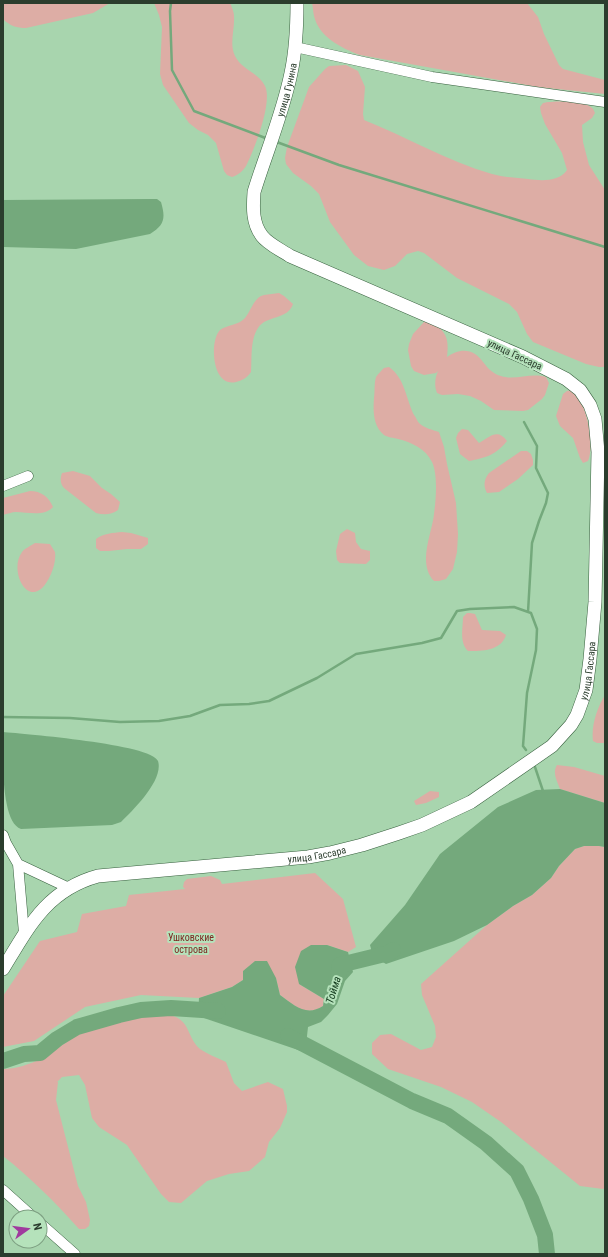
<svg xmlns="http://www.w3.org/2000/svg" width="608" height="1257" viewBox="0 0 608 1257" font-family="'Roboto Condensed',sans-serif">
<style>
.green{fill:#ddada5}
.water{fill:#74a97c}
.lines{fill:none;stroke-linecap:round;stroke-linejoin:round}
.stream{stroke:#74a97c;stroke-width:2.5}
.river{stroke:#74a97c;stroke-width:16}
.minor-casing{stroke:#365f3d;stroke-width:11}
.major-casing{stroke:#365f3d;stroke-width:14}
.minor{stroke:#fff;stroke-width:10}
.major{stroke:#fff;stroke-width:13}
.labels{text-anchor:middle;stroke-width:4;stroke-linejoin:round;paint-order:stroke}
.street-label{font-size:10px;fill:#2b3d2d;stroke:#b5e2bb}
.park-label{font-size:10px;fill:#7c2922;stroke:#b5e2bb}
.water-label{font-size:11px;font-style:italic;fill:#0f3719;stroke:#b5e2bb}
</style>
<rect width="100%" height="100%" fill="#a8d5ae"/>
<path class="green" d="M 3,3 L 110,3 L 93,13 L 26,28 C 17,28 10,26 3,19 Z
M 154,3 L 230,3 L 231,5 C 232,8 234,12 234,16 C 235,29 229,44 235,56 C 242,70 259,73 265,86 C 273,102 254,150 246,166 C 243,171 238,175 232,177 L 227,175 L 224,171 L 216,143 L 208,135 L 198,130 L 189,123 L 163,85 L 160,74 L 162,27 L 159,15 Z
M 312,3 L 527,3 L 538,17 L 544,34 L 559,65 L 563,69 L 605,80 L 605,94 L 538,87 L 360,55 C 341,48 319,37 314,16 C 313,12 313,7 312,3 Z
M 346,65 L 358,71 L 365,87 L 363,114 L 364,120 C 407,137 447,161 492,174 C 503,177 516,178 528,179 C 541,181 559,182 567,170 L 562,153 L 545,124 L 541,113 L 540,107 L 543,103 C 553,101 584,100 592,108 C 593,108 595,113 595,113 L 592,118 L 582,125 L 583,142 L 589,165 L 605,190 L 605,367 L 599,367 L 586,364 L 533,342 L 527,334 L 517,312 L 509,304 L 457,278 L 424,253 L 418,251 L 407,254 L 395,266 L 384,270 L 368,266 L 354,255 L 330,222 L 319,194 L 311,186 L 293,173 L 286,164 L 285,158 L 287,147 L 309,87 L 325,69 L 329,66 Z
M 279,293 L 284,296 L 293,304 C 288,320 266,315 258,328 C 250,340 252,358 251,372 C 247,378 243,380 236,382 C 212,388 209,341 220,330 C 227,325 239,325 245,318 C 251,311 254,297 264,295 C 269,294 274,294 279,293 Z
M 430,321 C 447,332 449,338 447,357 C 455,351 466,348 475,354 C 485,361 487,372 501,376 C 516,381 530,372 546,377 L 549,383 L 545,395 L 542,399 L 528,410 L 523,411 L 494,410 L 481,401 L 470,396 L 458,394 L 442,395 L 437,393 C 434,385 435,378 438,371 L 436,373 L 424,375 L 414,371 L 411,366 L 408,350 L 409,344 L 413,334 L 424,322 Z
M 389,367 C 405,378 406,399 414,415 C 416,417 417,421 419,423 C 424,428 433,430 439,432 L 444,447 L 447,464 L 456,503 L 458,534 L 457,552 L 453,569 L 446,579 L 439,581 L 434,581 C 417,563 432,534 434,514 C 436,499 438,475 432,462 C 426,449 411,442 398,439 C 394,438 387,437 384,435 C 373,426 373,411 374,398 C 375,392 374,383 376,377 C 378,374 382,370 384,368 Z
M 572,390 C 587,401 595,445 588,461 L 583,463 L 580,458 L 573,438 L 560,426 L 556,416 L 563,394 L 567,391 Z
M 462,429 L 468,430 L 479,443 C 490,437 497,428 507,441 C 496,455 485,458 469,461 L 460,454 L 456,438 L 458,433 Z
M 521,451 L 527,451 L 531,454 L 533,460 L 533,465 L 518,479 L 499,492 L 487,493 C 483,486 484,479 489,473 Z
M 73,471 L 90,476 L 102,488 L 111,494 L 120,502 L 118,510 C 111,515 104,515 96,513 L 64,488 C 60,483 60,479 62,473 Z
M 30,491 C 41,491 49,497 53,507 C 44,517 28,512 16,512 C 12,512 7,514 3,515 L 3,498 Z
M 347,529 L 355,533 L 356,542 L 361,549 L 370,551 L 370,560 L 366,564 L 340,563 L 337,560 L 336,551 L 340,534 Z
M 122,532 L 131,533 L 148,538 L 148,544 L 141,549 L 127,549 L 109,551 L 100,551 L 96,548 L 96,539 C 104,533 113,533 122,532 Z
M 35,543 L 50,544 C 51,546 54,550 55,552 C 56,559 54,567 51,574 C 32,617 7,572 22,552 C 25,548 31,546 35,543 Z
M 467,613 L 470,613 L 475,614 L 482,630 L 500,631 L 506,635 C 501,651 482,651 468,651 C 459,642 463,628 463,617 Z
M 605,695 L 605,743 L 597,743 L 593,741 C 591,726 597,708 605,695 Z
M 557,765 L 574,767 L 605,776 L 605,803 L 560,789 C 557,781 552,773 557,765 Z
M 430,791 L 439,792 L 439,797 L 426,803 L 416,805 L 414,801 Z
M 584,846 L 599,846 L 605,847 L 605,1188 L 603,1189 L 580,1186 L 501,1122 L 472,1102 L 441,1087 L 388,1069 L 372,1054 L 372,1043 L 380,1035 L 391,1034 L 421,1050 L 432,1047 L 436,1037 L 435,1026 L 422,995 L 421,984 L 487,925 L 513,906 L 532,895 L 551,878 L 559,866 L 575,849 Z
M 315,873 L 343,899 L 356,947 L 348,952 L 327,945 L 299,984 L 324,999 L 323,1006 C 306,1018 294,1005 280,995 L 276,978 L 243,980 L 232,987 L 199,998 L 141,995 L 85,1007 L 34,1041 L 3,1047 L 3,996 L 40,941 L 77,932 L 82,914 L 126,906 L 129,895 L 185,889 L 183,887 L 184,882 L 187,879 L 211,876 L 220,880 L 222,884 Z
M 145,1013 C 160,1013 179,1012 187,1028 C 191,1036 193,1043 200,1049 C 207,1054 218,1058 226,1062 L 234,1083 L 242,1091 L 268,1082 L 283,1089 L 287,1106 L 287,1112 L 280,1128 L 269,1142 L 265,1157 L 249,1171 L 229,1174 L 207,1181 L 181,1203 L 169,1202 L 161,1194 L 127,1145 L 99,1127 L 92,1118 L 85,1085 L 79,1075 L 62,1077 L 57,1082 L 58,1082 L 56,1100 L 78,1186 L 86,1202 L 90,1220 L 89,1226 L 85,1229 L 79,1229 C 55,1202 31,1178 3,1156 L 3,1069 C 16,1069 30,1064 41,1059 L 82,1032 Z"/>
<path class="water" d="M 151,199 L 157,199 L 161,202 C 166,219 164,225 150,234 L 76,249 L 3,247 L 3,200 Z
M 3,732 C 24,734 152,744 158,761 C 164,780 133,810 121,822 L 112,825 L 21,829 C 0,822 3,752 3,732 Z
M 536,790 L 560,789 L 605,803 L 605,847 L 599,846 L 584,846 L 575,849 L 559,866 L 551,878 L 532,895 L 513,906 L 487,925 L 454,941 L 386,964 L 373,956 L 370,945 L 405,905 L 440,854 L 498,807 Z
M 311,945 L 327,945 L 348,952 L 353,972 L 345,981 L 337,1004 L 328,1015 L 321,1022 L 308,1027 L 306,1045 L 301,1051 L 198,1016 L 199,998 L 232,987 L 243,980 L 243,971 L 255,961 L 267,961 L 276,978 L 280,995 C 294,1005 306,1017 323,1006 L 324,999 L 299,984 L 295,967 L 301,951 Z"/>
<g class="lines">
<path class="stream" d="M 171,3 L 170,11 L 172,70 L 194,111 L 268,139
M 274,141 L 339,165 L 605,247
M 524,422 L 537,446 L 536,468 L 548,493 L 546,503 L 539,521 L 532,543 L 528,612
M 3,717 L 70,718 L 120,722 L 159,721 L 190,716 L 220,705 L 249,704 L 269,701 L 317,678 L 356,654 L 422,643 L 441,638 L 457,611 L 470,609 L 514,607 L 531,613 L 537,629 L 536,650 L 527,693 L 523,746 L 526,750
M 535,767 L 543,791"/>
<path class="river" d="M 338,976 L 340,965 L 389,953 L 393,950
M 288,1036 L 412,1101 L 448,1116 L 486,1143 L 517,1171 L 531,1199 L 545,1235 L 547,1254
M 3,1061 L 24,1054 L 40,1053 L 57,1039 L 77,1027 L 119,1015 L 141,1010 L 171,1008 L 218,1011"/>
<g class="minor-casing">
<path id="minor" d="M 295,47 L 432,77 L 605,102
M 3,486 L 28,476
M 3,835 L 6,843 L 18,864 L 24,933
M 18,864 L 69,888
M 3,1190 L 33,1217
M 40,1223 L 75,1254"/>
</g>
<g class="major-casing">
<g id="major">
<path id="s1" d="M 3,969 C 29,926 47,890 98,876 L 308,857 L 330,853 L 362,845 L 399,833 L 422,825 L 471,802 L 552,746 L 571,725 L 577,715 L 586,690 L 590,659 L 595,602 L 598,452 L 595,419 L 590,405 L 580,390 L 566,379 L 523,357 L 290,256 C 281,250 268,244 262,236 C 252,223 253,207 254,192 C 266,153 283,113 291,73 C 296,50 297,26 297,3"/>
</g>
</g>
<use href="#minor" class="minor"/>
<use href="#major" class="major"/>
</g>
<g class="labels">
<g class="street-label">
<text dy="4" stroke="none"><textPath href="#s1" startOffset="1498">улица Гунина</textPath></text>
<text transform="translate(515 354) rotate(25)" y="4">улица Гассара</text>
<text dy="4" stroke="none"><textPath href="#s1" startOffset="705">улица Гассара</textPath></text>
<text dy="4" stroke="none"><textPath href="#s1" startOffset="357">улица Гассара</textPath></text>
</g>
<g class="park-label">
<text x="191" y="941">Ушковские<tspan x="191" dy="12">острова</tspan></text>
</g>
<g class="water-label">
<text transform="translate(333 990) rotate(-73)" y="4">Тойма</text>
</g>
</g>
<rect width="608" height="1257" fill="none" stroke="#2b3d2d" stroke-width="8"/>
<g transform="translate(28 1229) rotate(76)"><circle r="19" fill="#b5e2bb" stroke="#7ea082"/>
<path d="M0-3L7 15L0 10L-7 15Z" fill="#a03a9e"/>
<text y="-6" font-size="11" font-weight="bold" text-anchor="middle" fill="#2b3d2d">N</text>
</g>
</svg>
